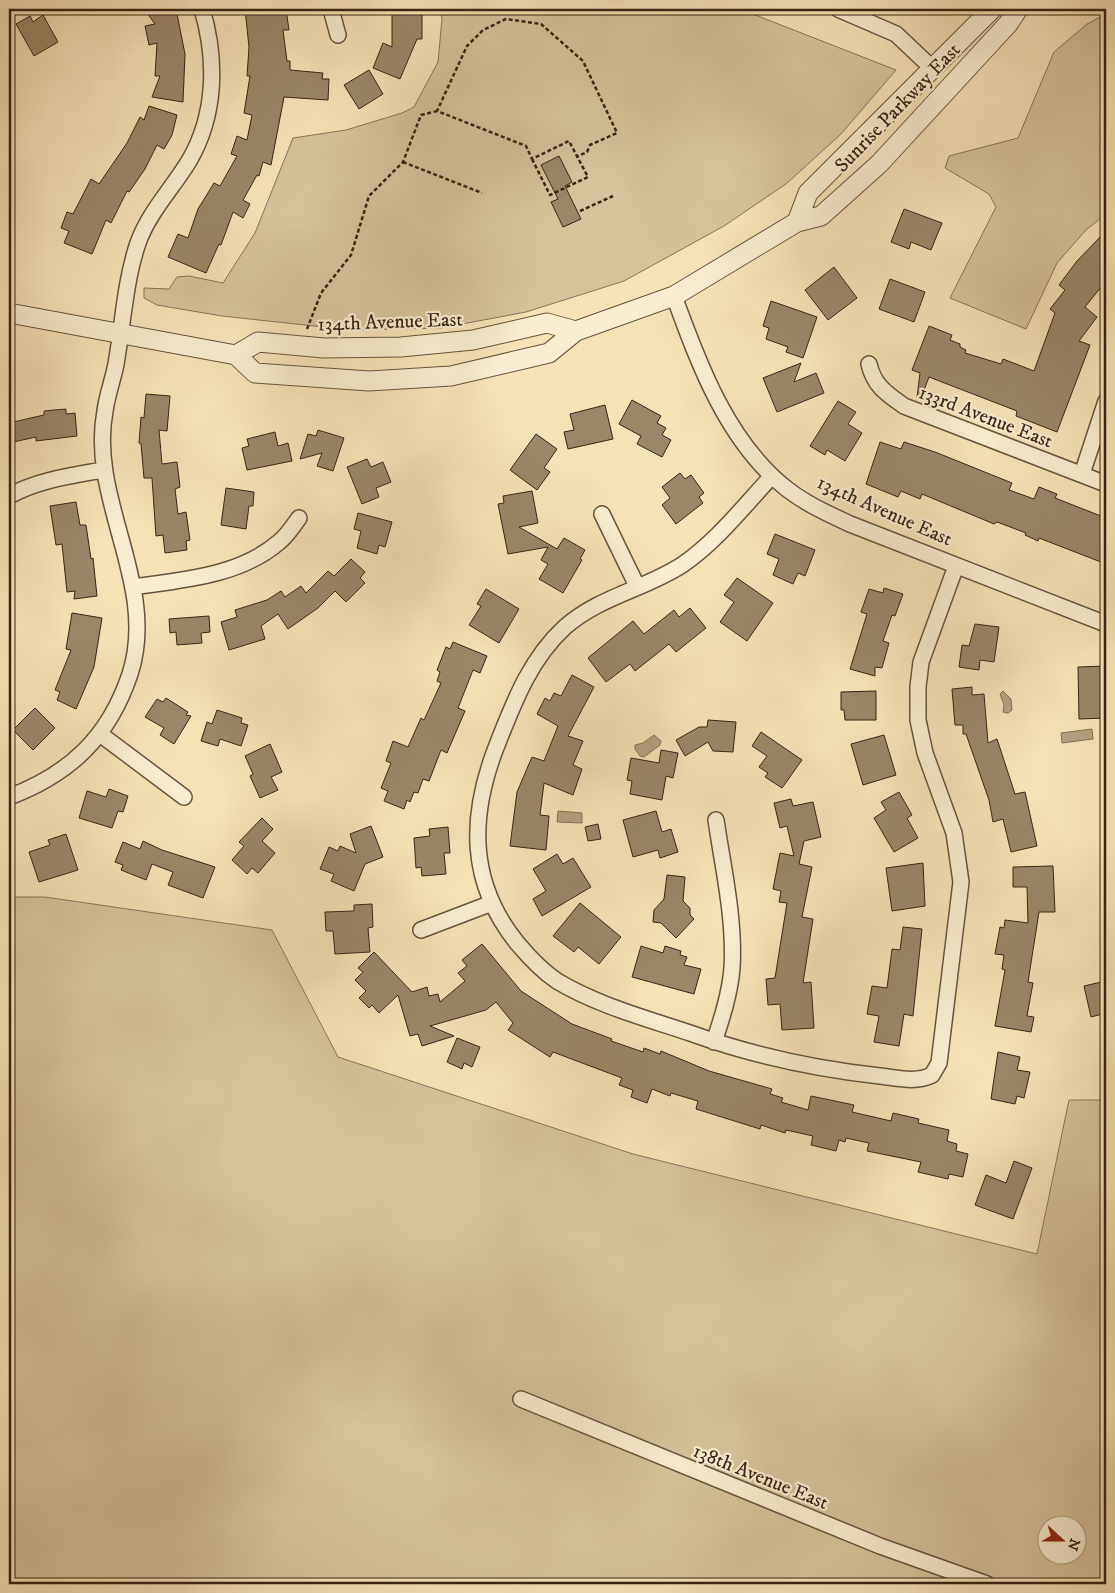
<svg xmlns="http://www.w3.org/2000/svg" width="1115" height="1593" viewBox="0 0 1115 1593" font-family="'IM FELL DW Pica',serif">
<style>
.green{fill:#d5c39b;stroke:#867458;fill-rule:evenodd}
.water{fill:#b4a280;stroke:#827056}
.building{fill:#998769;stroke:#362416}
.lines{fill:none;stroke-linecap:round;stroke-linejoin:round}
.minor-casing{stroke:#66543e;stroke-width:18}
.tertiary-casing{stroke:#66543e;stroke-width:21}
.path{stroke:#362416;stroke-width:2.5;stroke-dasharray:4 2.5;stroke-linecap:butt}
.minor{stroke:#f8edd0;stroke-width:15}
.tertiary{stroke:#f8edd0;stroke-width:19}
.labels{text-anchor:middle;stroke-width:4.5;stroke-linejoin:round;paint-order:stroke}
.street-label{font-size:20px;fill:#362416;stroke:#f8edd0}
</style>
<rect width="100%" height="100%" fill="#f5e3b6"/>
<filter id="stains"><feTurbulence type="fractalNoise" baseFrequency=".004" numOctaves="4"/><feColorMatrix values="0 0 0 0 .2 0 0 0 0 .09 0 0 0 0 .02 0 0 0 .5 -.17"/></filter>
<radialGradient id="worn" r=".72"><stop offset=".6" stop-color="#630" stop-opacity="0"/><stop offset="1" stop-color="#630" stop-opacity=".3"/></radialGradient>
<path class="green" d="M 440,9 L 740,9 L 896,70 L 841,134 L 786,184 L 724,226 L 624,281 L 526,312 L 441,328 L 351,330 L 222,316 L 157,305 L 144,298 L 144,288 L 169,289 L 177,277 L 189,276 L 223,283 L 255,233 L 293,138 L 346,130 L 402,113 L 414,107 L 438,62 L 442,19 Z
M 1106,14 L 1106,214 L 1086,230 L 1057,263 L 1026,329 L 950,298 L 996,207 L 989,194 L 945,168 L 949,156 L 1018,138 L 1054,52 L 1087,24 Z
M 9,897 L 45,897 L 272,930 L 338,1057 L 633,1154 L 1037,1254 L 1069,1100 L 1106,1100 L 1106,1584 L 9,1584 ZM 1048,1526 L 1078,1526 L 1078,1556 L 1048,1556 Z"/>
<path class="water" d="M 1003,691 L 1011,699 L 1012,710 L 1008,713 L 1003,712 L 1004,705 L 1000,694 Z
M 1092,729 L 1093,739 L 1062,743 L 1061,733 Z
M 654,735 L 661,741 L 660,745 L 644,757 L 640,756 L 635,749 L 635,745 L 643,743 Z
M 558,811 L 582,813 L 582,823 L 557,822 Z"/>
<path class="building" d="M 144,9 L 176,9 L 185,54 L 183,102 L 152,97 L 160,76 L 155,76 L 157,43 L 149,45 L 145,26 L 155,24 Z
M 245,9 L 286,9 L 289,30 L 283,30 L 287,61 L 290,61 L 290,70 L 323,73 L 322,79 L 329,79 L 328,100 L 284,97 L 271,165 L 263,162 L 259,176 L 257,175 L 243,200 L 250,204 L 243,218 L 233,212 L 221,245 L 219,244 L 206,273 L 168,257 L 178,234 L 188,238 L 198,209 L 214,183 L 220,186 L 237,156 L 231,154 L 237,136 L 247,140 L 252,115 L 244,113 L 250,76 L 247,76 L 249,47 Z
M 392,11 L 422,11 L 422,39 L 417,39 L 400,79 L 373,68 L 383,43 L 392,47 Z
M 43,15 L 58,42 L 34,56 L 16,24 L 30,16 L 33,22 Z
M 369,70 L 383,94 L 359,109 L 344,85 Z
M 149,106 L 177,115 L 172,135 L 164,149 L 157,145 L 145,169 L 129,192 L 127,191 L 111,223 L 106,220 L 92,254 L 64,243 L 69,231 L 61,228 L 67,212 L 73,214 L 91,179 L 99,184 L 127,143 L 140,117 L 144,120 Z
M 559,156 L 572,182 L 565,186 L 581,219 L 563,227 L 551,202 L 558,199 L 541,165 Z
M 904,209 L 942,223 L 931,250 L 911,242 L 909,249 L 891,242 Z
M 1106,231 L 1106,281 L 1085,307 L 1097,317 L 1079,341 L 1090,345 L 1057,432 L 1016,416 L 1017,411 L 929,377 L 921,398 L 917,397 L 920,373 L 912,370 L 929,326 L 952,335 L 950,340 L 960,344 L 960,347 L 966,350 L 965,353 L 1001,364 L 1003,359 L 1034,371 L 1055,313 L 1050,309 L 1065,290 L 1059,285 L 1077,261 Z
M 834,267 L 857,298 L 828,320 L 805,290 Z
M 890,279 L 925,292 L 914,322 L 879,309 Z
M 771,301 L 817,317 L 803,358 L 786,352 L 788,347 L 766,339 L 769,328 L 763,326 Z
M 801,363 L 794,382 L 816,373 L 824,393 L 777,412 L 763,378 Z
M 146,394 L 170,396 L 167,431 L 159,430 L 162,464 L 177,462 L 180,487 L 175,489 L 178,514 L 186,512 L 190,540 L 186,541 L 187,550 L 165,553 L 163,535 L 156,536 L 152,478 L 144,478 L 141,444 L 139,443 L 141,417 L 144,418 Z
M 632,400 L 661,416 L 657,423 L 666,428 L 662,435 L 671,440 L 662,457 L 637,444 L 641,436 L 619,424 Z
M 838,401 L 856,412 L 848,424 L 862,433 L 845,461 L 827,450 L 825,455 L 810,446 Z
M 605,405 L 613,439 L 568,449 L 564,432 L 574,430 L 570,414 Z
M 66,409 L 66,414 L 75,413 L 77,436 L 36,441 L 36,437 L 9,443 L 9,423 L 44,415 L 44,411 Z
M 318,430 L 344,438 L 333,471 L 317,466 L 322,453 L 300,459 L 308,434 L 316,436 Z
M 275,432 L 278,446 L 288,443 L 292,461 L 247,470 L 242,448 L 249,446 L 247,439 Z
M 536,434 L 557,449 L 544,468 L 550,472 L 537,490 L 510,470 Z
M 880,442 L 901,449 L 904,442 L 935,452 L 1012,483 L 1009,490 L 1034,499 L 1039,487 L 1057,494 L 1055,498 L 1106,518 L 1106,564 L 1039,538 L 1038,541 L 1025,535 L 1026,533 L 997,522 L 994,524 L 922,494 L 920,499 L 901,491 L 898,497 L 866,484 Z
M 367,459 L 371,467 L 383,462 L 391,482 L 376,488 L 379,497 L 362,504 L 347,467 Z
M 680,473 L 685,479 L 691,475 L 704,493 L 699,497 L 703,503 L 676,524 L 662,505 L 670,498 L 662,487 Z
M 226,488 L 254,492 L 253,506 L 249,506 L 246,529 L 221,525 Z
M 532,491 L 538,523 L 519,527 L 557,549 L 564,538 L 585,550 L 580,559 L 582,560 L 563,593 L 539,579 L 548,564 L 541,560 L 548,547 L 508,554 L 498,504 L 504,503 L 503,496 Z
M 76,502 L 80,525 L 86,525 L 91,559 L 93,558 L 97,596 L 74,599 L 75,591 L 67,592 L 62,544 L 56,545 L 50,506 Z
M 358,513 L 392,522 L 385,547 L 379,545 L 377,554 L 357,548 L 361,531 L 354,529 Z
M 775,534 L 815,550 L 805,576 L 798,573 L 793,584 L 773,575 L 779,559 L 767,554 Z
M 351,559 L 365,572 L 360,578 L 365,583 L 346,602 L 335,591 L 318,608 L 288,629 L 278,614 L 261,626 L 265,639 L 229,650 L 221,622 L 237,617 L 235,610 L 267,600 L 281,591 L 285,597 L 301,586 L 306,593 L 328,571 L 334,576 Z
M 737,578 L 773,603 L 747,641 L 720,622 L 734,602 L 724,595 Z
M 884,588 L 903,594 L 895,616 L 892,615 L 883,641 L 889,643 L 882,668 L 875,667 L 875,676 L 850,669 L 867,614 L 861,612 L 869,589 L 883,593 Z
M 486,589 L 519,609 L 499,643 L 469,625 L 481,606 L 477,604 Z
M 690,608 L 706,628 L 676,652 L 669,644 L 635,671 L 630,664 L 606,682 L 588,658 L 633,621 L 644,634 L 674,610 L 679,617 Z
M 72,613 L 102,618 L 94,667 L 76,709 L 57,700 L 60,692 L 55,690 L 71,650 L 66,649 Z
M 209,616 L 210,632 L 201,633 L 202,643 L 177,645 L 176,632 L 170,633 L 169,619 Z
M 975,624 L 999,627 L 994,662 L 980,660 L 979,670 L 959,667 L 962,645 L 969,646 Z
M 453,642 L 487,656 L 480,673 L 473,670 L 458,708 L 465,711 L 447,753 L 441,750 L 429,781 L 423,779 L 418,793 L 414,792 L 410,802 L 407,800 L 404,809 L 384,801 L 388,791 L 381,788 L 391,763 L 386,761 L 393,741 L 408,747 L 421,718 L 424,720 L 441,683 L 437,681 L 440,672 L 437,670 L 446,647 L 450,649 Z
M 1106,666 L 1106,718 L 1079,719 L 1078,667 Z
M 572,675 L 594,687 L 568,736 L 583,741 L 573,765 L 582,769 L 573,795 L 544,783 L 540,815 L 549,816 L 546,850 L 510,846 L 517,792 L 532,757 L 544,761 L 558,726 L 537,714 L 545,698 L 550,701 L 554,693 L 561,696 Z
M 972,687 L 972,695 L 984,694 L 988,743 L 997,739 L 1015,794 L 1025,792 L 1037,846 L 1011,852 L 1003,819 L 993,822 L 989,800 L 966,734 L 963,734 L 963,725 L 955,725 L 952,689 Z
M 876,691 L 876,720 L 845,720 L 844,710 L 841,710 L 841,692 Z
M 166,698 L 188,712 L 186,715 L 191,716 L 174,744 L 160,735 L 164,728 L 145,717 L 157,699 L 163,702 Z
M 35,708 L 55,728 L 33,750 L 13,730 Z
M 217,710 L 242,718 L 241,723 L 248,725 L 241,746 L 220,739 L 218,746 L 201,741 L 207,722 L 212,724 Z
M 708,720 L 736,722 L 733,752 L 713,751 L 708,742 L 685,756 L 676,740 L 699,727 L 707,727 Z
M 761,732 L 802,760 L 782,788 L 765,777 L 768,773 L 759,767 L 767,756 L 752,746 Z
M 884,735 L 896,775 L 863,785 L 851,744 Z
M 270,744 L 282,772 L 271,777 L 278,790 L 260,798 L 250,776 L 253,774 L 245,756 Z
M 661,750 L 678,753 L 673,778 L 666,776 L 662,800 L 630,794 L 632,781 L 627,780 L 631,758 L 659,763 Z
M 109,789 L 128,796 L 123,812 L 118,811 L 112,828 L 79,818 L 87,791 L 106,797 Z
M 899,792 L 912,815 L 907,818 L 918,838 L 894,852 L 874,818 L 886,810 L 881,802 Z
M 791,799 L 793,806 L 813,802 L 821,837 L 804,841 L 799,864 L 812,867 L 802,917 L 813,919 L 803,983 L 811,982 L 814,1028 L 782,1030 L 780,1004 L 768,1005 L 766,979 L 775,978 L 787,903 L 779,902 L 781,891 L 773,889 L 780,853 L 794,856 L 787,826 L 780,828 L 774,803 Z
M 656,811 L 662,832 L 671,829 L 678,852 L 660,858 L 658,850 L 633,857 L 623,820 Z
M 262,818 L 273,829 L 262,841 L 275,853 L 258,873 L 252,868 L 247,874 L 232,860 L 244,846 L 239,842 Z
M 598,824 L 601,839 L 588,841 L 585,827 Z
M 371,826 L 383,857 L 365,864 L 354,891 L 331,881 L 334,874 L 320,869 L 329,847 L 338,851 L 340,846 L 356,853 L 350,834 Z
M 448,827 L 450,853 L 444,853 L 446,874 L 422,876 L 421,867 L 416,868 L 414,838 L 430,836 L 429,829 Z
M 66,834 L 78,870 L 39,882 L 29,852 L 50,845 L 48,840 Z
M 143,841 L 162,850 L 215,867 L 203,898 L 168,885 L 173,872 L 152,864 L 146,880 L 121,870 L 123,865 L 115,862 L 123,842 L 140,849 Z
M 557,854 L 563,864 L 573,858 L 591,887 L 542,916 L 533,899 L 546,891 L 533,869 Z
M 923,863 L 925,906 L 892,911 L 886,868 Z
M 1053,866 L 1055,912 L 1039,912 L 1028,982 L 1033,983 L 1027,1016 L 1034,1017 L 1031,1032 L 995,1026 L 1005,970 L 1002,969 L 1004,955 L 995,954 L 1000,927 L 1004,928 L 1005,920 L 1028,923 L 1027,887 L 1013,887 L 1013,867 Z
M 667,875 L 685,877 L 683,901 L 690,908 L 690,915 L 694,919 L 676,938 L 661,923 L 653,922 L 654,910 L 664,899 Z
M 580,903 L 621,937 L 599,964 L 578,947 L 574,952 L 553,936 Z
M 372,904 L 373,927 L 368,928 L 370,952 L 335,954 L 333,931 L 326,931 L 325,912 L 354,911 L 354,905 Z
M 903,927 L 922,929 L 913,1016 L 904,1014 L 899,1046 L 874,1042 L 879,1016 L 867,1014 L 872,986 L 887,988 L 892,949 L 900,950 Z
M 482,944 L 521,991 L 572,1024 L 612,1039 L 611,1041 L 643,1052 L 644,1048 L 660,1054 L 661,1051 L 709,1071 L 772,1089 L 770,1094 L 783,1098 L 781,1102 L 808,1110 L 811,1096 L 854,1105 L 852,1112 L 891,1121 L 893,1113 L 919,1119 L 918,1123 L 949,1130 L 947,1141 L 957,1144 L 956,1151 L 968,1154 L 963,1177 L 949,1174 L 948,1179 L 918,1172 L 921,1162 L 867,1151 L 869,1143 L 846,1138 L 845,1142 L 839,1140 L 836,1151 L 811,1145 L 813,1136 L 786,1130 L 785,1133 L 761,1125 L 760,1129 L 696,1109 L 698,1101 L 671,1093 L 670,1096 L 652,1089 L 647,1103 L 631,1097 L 633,1090 L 619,1085 L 622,1078 L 553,1052 L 550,1057 L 508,1030 L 513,1023 L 496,1002 L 486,1010 L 430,1026 L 454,1036 L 422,1046 L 418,1034 L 410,1036 L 398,995 L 379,1013 L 372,1005 L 369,1008 L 359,998 L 366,991 L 355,980 L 363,972 L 358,968 L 374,952 L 412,992 L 427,987 L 429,996 L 438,994 L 440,1002 L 465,981 L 458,973 L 467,966 L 462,960 Z
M 641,946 L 663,953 L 665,946 L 681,951 L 680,955 L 687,957 L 684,965 L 701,969 L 694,994 L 632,977 Z
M 1106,981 L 1106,1013 L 1091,1017 L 1084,986 Z
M 457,1038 L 480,1047 L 472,1067 L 464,1063 L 462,1069 L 447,1062 Z
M 998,1052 L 1020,1057 L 1017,1070 L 1030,1072 L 1024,1098 L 1017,1096 L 1015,1104 L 991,1099 Z
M 1014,1161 L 1032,1168 L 1013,1219 L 975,1205 L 986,1175 L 1006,1183 Z"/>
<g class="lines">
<g class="minor-casing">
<path id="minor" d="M 331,9 L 338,35
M 838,9 L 896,34 L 933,69
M 674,296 C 699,365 728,443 787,489 C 806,504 829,514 850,524 L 1106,624
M 869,364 C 874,386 887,394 904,406 L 1106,484
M 1082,474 L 1106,401
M 772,476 C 744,506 716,542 682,565 C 645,589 599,597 565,627 C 530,659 514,702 497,745 C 469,816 468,883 518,944 C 529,957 542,971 557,981 C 597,1005 645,1018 690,1033 C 751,1055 815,1069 880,1076 C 898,1078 916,1083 932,1075 L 939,1063 L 961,882 L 954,833 L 925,753 L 918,720 L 918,687 L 921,662 L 956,566
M 9,496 C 38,480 70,476 103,470
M 602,514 L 637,586
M 133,587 C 182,580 240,576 279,542 C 287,536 293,526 299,518
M 100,734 L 184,797
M 9,797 C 70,774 109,737 130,674 C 159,585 88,500 105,411 C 107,395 113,380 116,364 C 123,324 125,281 138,243 C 149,212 172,189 189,161 C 216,115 217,60 202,9
M 421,930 L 492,903
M 714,1042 C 722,1018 730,993 732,968 C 735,919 723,868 716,820
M 521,1399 L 880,1546 L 987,1584"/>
</g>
<g class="tertiary-casing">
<path id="tertiary" d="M 797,222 L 808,193 L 992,9
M 9,313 L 236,355 L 255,373 L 369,381 L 451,376 L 549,353 L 576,331 L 674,296 L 797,222 L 821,216 L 879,164 L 1008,24 L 1018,9
M 236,355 L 258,342 L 324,348 L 401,347 L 473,340 L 547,323 L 576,331"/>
</g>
<path class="path" d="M 532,159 L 550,195 L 588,177 L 569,141 L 532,159 L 526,146 L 437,111 L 467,46 L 483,30 L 506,19 L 541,24 L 583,61 L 617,133 L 590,145 L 587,152 L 576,157
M 403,162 L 482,193
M 580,211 L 613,196
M 307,329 L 321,293 L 351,255 L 369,196 L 403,162 L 421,115 L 437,111"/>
<use href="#minor" class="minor"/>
<use href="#tertiary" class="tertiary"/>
</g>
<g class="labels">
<g class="street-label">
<text transform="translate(897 107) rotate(-46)" y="7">Sunrise Parkway East</text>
<text transform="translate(390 321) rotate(-2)" y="7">134th Avenue East</text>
<text transform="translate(986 416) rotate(21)" y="7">133rd Avenue East</text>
<text transform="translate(885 510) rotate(24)" y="7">134th Avenue East</text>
<text transform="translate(761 1476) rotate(22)" y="7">138th Avenue East</text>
</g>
</g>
<rect width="1115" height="1593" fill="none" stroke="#f5e3b6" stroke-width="30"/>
<rect x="10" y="10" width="1095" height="1573" fill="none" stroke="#362416" stroke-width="2.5"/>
<rect x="15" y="15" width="1085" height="1563" fill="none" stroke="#362416"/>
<g transform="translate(1062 1540) rotate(111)"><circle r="24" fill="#f8edd0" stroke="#aa9d86"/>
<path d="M0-4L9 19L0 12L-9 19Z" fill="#8f2418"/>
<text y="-8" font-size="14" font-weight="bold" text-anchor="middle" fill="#362416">N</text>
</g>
<rect width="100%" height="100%" filter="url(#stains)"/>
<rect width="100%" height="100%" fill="url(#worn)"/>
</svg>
